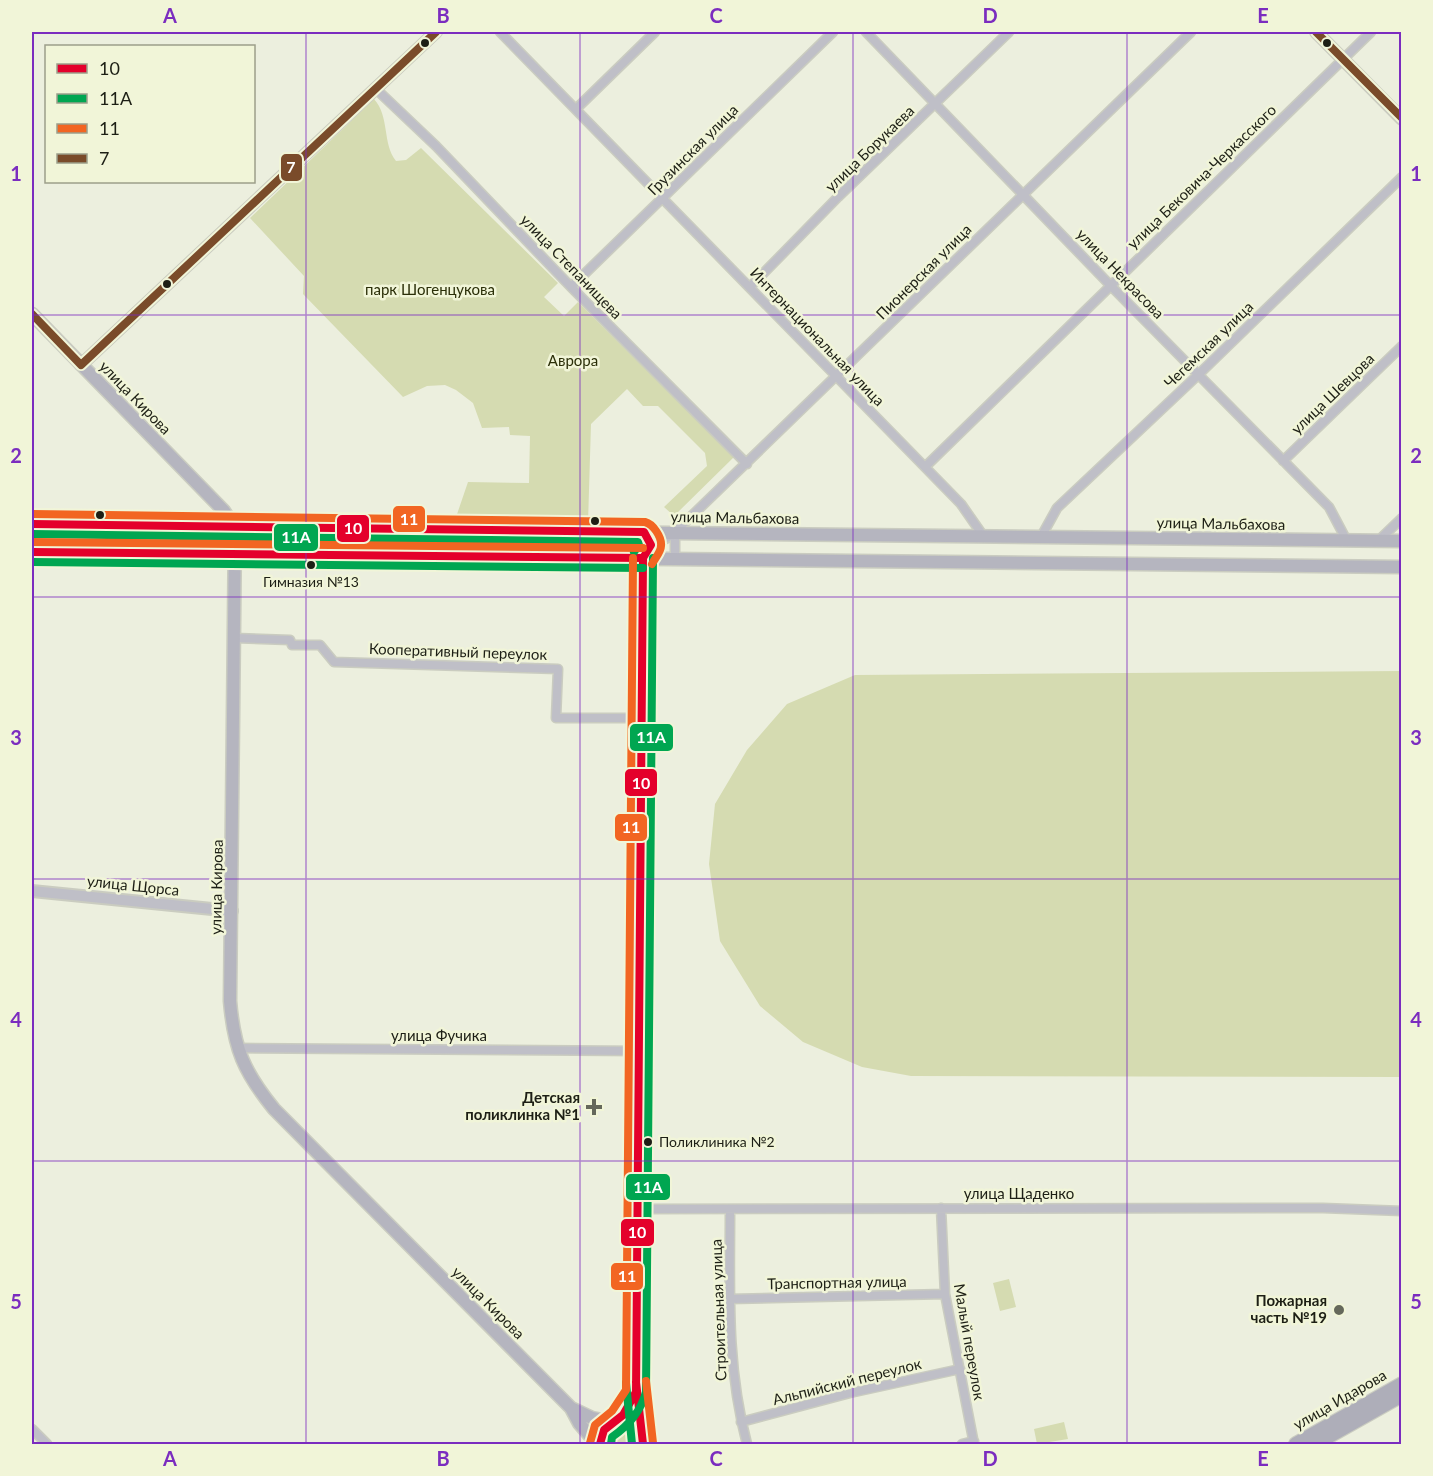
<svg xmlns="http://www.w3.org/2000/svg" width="1433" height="1476" viewBox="0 0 1433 1476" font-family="Lato,sans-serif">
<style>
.green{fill:#d5dbb1}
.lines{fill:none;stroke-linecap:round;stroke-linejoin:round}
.minor-casing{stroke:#caccc0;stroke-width:11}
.tertiary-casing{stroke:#caccc0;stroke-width:14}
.secondary-casing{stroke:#caccc0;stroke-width:15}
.primary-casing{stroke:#caccc0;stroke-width:16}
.minor{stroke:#bfbfc7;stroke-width:8}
.tertiary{stroke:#bfbfc7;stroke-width:10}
.secondary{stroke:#b5b5bf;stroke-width:12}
.primary{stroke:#aeaeb9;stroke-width:14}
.bus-1-casing{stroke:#f1f5d8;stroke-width:12}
.bus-2-casing{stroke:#f1f5d8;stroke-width:12}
.bus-3-casing{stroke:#f1f5d8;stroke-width:12}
.bus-4-casing{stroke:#f1f5d8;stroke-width:12}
.bus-1{stroke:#e4002b;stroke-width:8}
.bus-2{stroke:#00a651;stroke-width:8}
.bus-3{stroke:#f26522;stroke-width:8}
.bus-4{stroke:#7a4b2a;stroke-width:8}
.grid{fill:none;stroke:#7b2cbf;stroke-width:1.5;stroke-opacity:0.55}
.bus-dot{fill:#1d1f15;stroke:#f1f5d8;stroke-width:2}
.poi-dot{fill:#65685b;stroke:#f1f5d8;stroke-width:2}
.labels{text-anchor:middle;stroke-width:5;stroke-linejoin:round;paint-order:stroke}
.bus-label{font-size:14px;fill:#1d1f15;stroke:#f1f5d8}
.street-label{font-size:15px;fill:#1d1f15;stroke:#f1f5d8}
.park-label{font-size:15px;fill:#2b2f08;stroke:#f1f5d8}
.poi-label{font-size:15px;font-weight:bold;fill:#1d1f15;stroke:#f1f5d8;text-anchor:end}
.line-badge{stroke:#f1f5d8;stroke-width:2}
.badge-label{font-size:16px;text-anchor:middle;font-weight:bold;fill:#fff}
.neatline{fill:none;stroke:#7b2cbf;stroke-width:2}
.grid-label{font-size:20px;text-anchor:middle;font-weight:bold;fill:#7b2cbf}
</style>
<rect width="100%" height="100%" fill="#ecefde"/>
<path class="green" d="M 374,99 C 390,117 382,143 396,161 L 406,160 L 421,148 L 558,283 L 544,297 L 564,316 L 578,302 L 734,457 L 674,516 L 664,507 L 707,466 L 705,453 L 658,406 L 643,406 L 627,389 L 591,424 L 588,523 L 454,523 L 468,482 L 529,483 L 530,436 L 510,435 L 509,427 L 482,428 L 473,403 L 456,390 L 445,385 L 427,386 L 403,397 L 303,294 L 304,276 L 250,218 Z
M 45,533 L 216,535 L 223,540 L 219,547 L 44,545 L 39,539 Z
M 251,534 L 637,539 L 641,540 L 644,544 L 640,550 L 636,552 L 251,549 L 247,547 L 247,536 Z
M 1401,671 L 1401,1077 L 911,1076 L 862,1067 L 803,1042 L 760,1006 L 720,941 L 709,864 L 715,804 L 747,750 L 787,704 L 855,675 Z
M 1009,1279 L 1016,1307 L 1000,1311 L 993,1283 Z
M 1064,1422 L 1068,1439 L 1037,1444 L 1034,1429 Z
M 619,1427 C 630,1427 637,1434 637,1444 L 606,1444 C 608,1435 609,1429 619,1427 Z"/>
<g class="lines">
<g class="minor-casing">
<path id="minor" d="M 500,32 L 961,504 L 984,537
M 866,32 L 1110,285 L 1329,507 L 1347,541
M 376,89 L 436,146 L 571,287 L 747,464
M 576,109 L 655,32
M 571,287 L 833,32
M 750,287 L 838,197 L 1009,32
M 1283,461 L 1402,346
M 925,467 L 1371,32
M 1041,537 L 1057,508 L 1199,374 L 1402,177
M 1378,541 L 1402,518
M 675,558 L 675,532 L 1191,32
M 234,638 L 290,640 L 292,645 L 320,645 L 334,662 L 558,669 L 556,718 L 641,718
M 237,1048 L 640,1051
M 941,1208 L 945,1294 L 974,1444
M 637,1209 L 1323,1208 L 1402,1211
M 730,1209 C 730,1290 726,1365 747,1444
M 729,1299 L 945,1294
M 741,1422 L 850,1393 L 960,1369
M 32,1429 L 47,1444
M 962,1444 L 974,1441"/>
</g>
<g class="tertiary-casing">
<path id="tertiary" d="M 1316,32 L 1402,119
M 81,365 L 436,32
M 32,891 L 232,911
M 618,1421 L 636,1392
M 643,1435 L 636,1392 L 643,558 L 651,545 L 675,532"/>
</g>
<g class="secondary-casing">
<path id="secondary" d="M 32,314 L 224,511 L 235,528 L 230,1001 C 234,1049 244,1072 274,1109 L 571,1408 L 579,1423 L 597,1444
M 32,524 L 382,530 L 1402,541
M 32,552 L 1402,567
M 571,1408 L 592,1418 L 613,1422
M 600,1444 C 601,1413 642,1413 643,1444"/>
</g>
<g class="primary-casing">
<path id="primary" d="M 1296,1444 L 1402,1384
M 1315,1444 L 1402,1395"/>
</g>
<use href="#minor" class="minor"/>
<use href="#tertiary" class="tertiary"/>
<use href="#secondary" class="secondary"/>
<use href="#primary" class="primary"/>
<g class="bus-1-casing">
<path id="bus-1" d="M 32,524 L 644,532 L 651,545 L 643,558
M 32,552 L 643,558
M 636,1382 L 643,1444
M 600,1444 L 604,1430 L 623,1415 L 636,1392 L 643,558"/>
</g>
<g class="bus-2-casing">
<path id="bus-2" d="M 32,534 L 638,542 L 639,545 L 634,552
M 32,562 L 643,568
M 626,1383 L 632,1444
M 611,1444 L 612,1437 C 628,1426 641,1411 646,1392 L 653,558"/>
</g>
<g class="bus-3-casing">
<path id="bus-3" d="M 32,514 L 645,522 C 653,524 662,537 661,546 C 661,552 655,558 652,564
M 32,542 L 643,548
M 646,1381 L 653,1443
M 590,1443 L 595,1425 L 612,1411 L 626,1390 L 633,558"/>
</g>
<g class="bus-4-casing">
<path id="bus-4" d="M 1316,32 L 1402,118
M 32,314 L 81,365
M 81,365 L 436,32"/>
</g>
<use href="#bus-1" class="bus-1"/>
<use href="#bus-2" class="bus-2"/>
<use href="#bus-3" class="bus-3"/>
<use href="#bus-4" class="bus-4"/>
</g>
<path class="grid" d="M 306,32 L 306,1444M 580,32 L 580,1444M 853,32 L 853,1444M 1127,32 L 1127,1444M 32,315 L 1402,315M 32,597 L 1402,597M 32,879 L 1402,879M 32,1161 L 1402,1161"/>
<g class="bus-dot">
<circle cx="425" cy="43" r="5"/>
<circle cx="1327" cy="43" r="5"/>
<circle cx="167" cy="284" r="5"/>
<circle cx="100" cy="515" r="5"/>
<circle cx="595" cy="521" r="5"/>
<circle cx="311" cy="565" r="5"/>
<circle cx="648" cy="1142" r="5"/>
</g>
<g class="poi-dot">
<path d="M591 1098h6v6h6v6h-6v6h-6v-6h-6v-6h6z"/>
<circle cx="1339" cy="1310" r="6"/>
</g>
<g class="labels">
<g class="bus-label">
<text x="311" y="587">Гимназия №13</text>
<text x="659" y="1147" text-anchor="start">Поликлиника №2</text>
</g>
<g class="street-label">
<text transform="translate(870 149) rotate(-44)" y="5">улица Борукаева</text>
<text transform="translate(693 150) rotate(-45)" y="5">Грузинская улица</text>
<text transform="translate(1202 177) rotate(-44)" y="5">улица Бековича-Черкасского</text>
<text transform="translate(571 267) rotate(46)" y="5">улица Степанищева</text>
<text transform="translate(924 272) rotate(-45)" y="5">Пионерская улица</text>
<text transform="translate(1120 274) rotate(46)" y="5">улица Некрасова</text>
<text transform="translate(817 337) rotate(46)" y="5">Интернациональная улица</text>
<text transform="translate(1209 345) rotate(-44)" y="5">Чегемская улица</text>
<text transform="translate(1333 394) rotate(-44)" y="5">улица Шевцова</text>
<text transform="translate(135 398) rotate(46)" y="5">улица Кирова</text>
<text transform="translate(735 518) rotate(1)" y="5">улица Мальбахова</text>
<text transform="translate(1221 524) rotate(1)" y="5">улица Мальбахова</text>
<text transform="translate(458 652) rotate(2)" y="5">Кооперативный переулок</text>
<text transform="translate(133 886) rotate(6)" y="5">улица Щорса</text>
<text transform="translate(217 887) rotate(-89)" y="5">улица Кирова</text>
<text x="439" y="1041">улица Фучика</text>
<text x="1019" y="1199">улица Щаденко</text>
<text transform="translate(837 1283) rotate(-1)" y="5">Транспортная улица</text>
<text transform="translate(488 1303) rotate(45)" y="5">улица Кирова</text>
<text transform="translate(719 1310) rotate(-92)" y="5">Строительная улица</text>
<text transform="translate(969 1342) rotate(80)" y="5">Малый переулок</text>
<text transform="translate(847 1382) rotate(-14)" y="5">Альпийский переулок</text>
<text transform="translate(1340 1400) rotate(-30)" y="5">улица Идарова</text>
</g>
<g class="park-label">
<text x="430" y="295">парк Шогенцукова</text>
<text x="573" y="366">Аврора</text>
</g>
<g class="poi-label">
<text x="580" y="1103">Детская<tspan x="580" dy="17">поликлинка №1</tspan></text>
<text x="1327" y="1306">Пожарная<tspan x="1327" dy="17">часть №19</tspan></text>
</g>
</g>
<g class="line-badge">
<rect x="280" y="153" width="23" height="29" rx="6" fill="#7a4b2a"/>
<rect x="392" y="505" width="34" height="28" rx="6" fill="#f26522"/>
<rect x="336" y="514" width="34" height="29" rx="6" fill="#e4002b"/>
<rect x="273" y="523" width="46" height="29" rx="6" fill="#00a651"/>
<rect x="629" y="723" width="45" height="29" rx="6" fill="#00a651"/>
<rect x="624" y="768" width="34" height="29" rx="6" fill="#e4002b"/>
<rect x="614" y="813" width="34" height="29" rx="6" fill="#f26522"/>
<rect x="625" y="1173" width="46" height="28" rx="6" fill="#00a651"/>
<rect x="620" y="1218" width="35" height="29" rx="6" fill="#e4002b"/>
<rect x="610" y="1262" width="34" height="29" rx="6" fill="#f26522"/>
</g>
<g class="badge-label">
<text x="291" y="173">7</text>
<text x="409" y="525">11</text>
<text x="353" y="534">10</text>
<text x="296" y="543">11А</text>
<text x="651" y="743">11А</text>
<text x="641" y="789">10</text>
<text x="631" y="833">11</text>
<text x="648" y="1193">11А</text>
<text x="637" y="1238">10</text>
<text x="627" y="1282">11</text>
</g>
<rect width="1433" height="1476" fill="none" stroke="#f1f5d8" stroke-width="66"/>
<rect x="45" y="45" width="210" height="138" fill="#f1f5d8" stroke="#9c9f8a" stroke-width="1.5"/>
<rect x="57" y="64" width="30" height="9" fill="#e4002b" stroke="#9c9f8a" stroke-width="1.5"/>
<text x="99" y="75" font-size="18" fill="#1d1f15">10</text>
<rect x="57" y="94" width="30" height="9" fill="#00a651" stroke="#9c9f8a" stroke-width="1.5"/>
<text x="99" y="105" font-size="18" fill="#1d1f15">11А</text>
<rect x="57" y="124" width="30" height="9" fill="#f26522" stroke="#9c9f8a" stroke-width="1.5"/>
<text x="99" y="135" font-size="18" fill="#1d1f15">11</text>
<rect x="57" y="154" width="30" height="9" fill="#7a4b2a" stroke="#9c9f8a" stroke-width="1.5"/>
<text x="99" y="165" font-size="18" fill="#1d1f15">7</text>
<rect x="33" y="33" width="1367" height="1410" class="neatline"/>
<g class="grid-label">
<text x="170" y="23">A</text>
<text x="443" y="23">B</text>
<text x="716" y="23">C</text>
<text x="990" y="23">D</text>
<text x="1263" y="23">E</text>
<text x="16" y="181">1</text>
<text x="1416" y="181">1</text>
<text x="16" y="463">2</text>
<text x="1416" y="463">2</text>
<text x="16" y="745">3</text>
<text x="1416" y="745">3</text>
<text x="16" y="1027">4</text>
<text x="1416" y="1027">4</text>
<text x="16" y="1309">5</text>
<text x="1416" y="1309">5</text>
<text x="170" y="1466">A</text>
<text x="443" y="1466">B</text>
<text x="716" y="1466">C</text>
<text x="990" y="1466">D</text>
<text x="1263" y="1466">E</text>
</g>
</svg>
